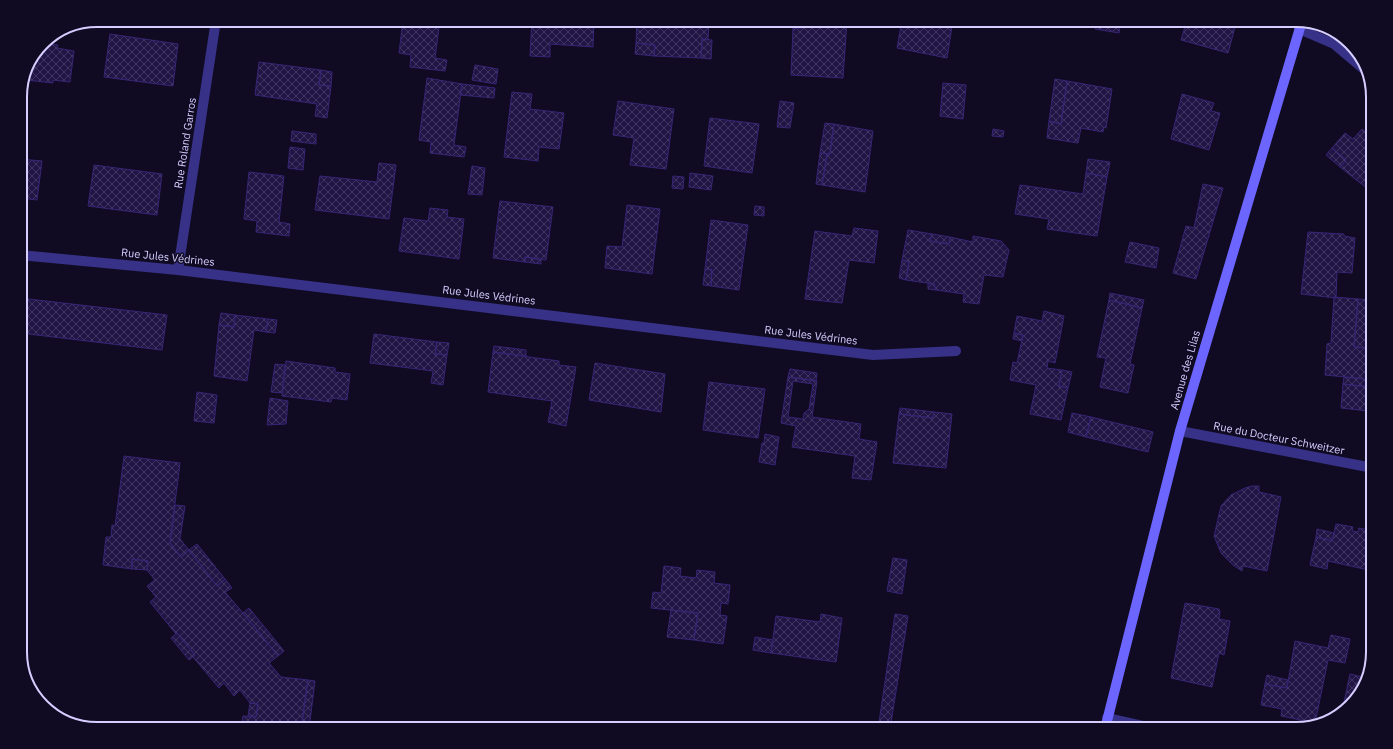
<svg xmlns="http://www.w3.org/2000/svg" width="1393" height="749" viewBox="0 0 1393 749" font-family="'IBM Plex Sans',sans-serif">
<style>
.building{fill:url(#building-cross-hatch);stroke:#372575;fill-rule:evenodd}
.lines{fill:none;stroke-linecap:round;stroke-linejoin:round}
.street{stroke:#373187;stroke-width:10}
.secondary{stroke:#6d65ff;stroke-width:10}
.labels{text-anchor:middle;stroke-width:3;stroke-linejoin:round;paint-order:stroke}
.street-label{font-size:11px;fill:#d5ceff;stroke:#100b23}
.rim{fill:none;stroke:#d5ceff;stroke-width:2}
</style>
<defs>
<pattern id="building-cross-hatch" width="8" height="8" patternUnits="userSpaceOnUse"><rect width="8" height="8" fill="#211546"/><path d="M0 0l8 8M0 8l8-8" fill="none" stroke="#403662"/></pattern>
</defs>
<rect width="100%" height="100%" fill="#100b23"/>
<path class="building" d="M 403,20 L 440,20 L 435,58 L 447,60 L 445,71 L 410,67 L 411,55 L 399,53 Z
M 532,20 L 594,20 L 593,47 L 550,44 L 550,57 L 530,56 Z
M 637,20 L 709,20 L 708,40 L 702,39 L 701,58 L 654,56 L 655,45 L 636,43 Z
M 794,20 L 802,20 L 802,28 L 793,28 Z
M 802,20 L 847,20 L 843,78 L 791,75 L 793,28 L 802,28 Z
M 902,20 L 953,20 L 947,58 L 897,48 Z
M 1097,20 L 1121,20 L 1119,33 L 1095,29 Z
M 1187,20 L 1237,20 L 1228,53 L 1181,40 Z
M 110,34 L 178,44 L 173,86 L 104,77 Z
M 702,39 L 712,40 L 711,59 L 701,58 Z
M 42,43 L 58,45 L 57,48 L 74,51 L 70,82 L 53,80 L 53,83 L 26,80 Z
M 636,43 L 655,45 L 654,56 L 635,54 Z
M 259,62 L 321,70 L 319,85 L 331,86 L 327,118 L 315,116 L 317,104 L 255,95 Z
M 475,65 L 498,69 L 496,84 L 472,80 Z
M 321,70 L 332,72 L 331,86 L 319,85 Z
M 427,78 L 462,84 L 454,145 L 466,147 L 464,157 L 430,153 L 431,142 L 419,140 Z
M 1055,79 L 1067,81 L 1061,124 L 1049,121 Z
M 1067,81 L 1112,89 L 1106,128 L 1104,127 L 1103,132 L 1081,128 L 1078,143 L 1047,138 L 1049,121 L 1061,124 Z
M 943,83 L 966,85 L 963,119 L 940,116 Z
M 462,84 L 495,88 L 494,98 L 460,95 Z
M 512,92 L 532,94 L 530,109 L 564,113 L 559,149 L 539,147 L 538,161 L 504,157 Z
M 1182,94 L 1214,103 L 1211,111 L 1220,113 L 1209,150 L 1171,139 Z
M 618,101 L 674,109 L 666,169 L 630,165 L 634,138 L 613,135 Z
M 780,101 L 794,103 L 790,128 L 777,127 Z
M 710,118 L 759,124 L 752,173 L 704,166 Z
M 825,123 L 834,124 L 830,154 L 820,153 Z
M 834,124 L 873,131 L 865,192 L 822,185 L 827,154 L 830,154 Z
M 993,129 L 1004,131 L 1003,137 L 992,136 Z
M 1362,129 L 1373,138 L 1373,193 L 1340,167 L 1346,160 L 1332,148 L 1345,133 L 1353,139 Z
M 292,131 L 316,134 L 316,144 L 291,141 Z
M 290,147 L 305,149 L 303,170 L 288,168 Z
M 1332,148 L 1346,160 L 1340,167 L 1326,155 Z
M 820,153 L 827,154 L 822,185 L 816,184 Z
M 20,159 L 42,161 L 37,200 L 20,198 Z
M 1088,159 L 1110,162 L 1107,177 L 1086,173 Z
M 379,163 L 396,165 L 389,219 L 315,210 L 320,176 L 377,182 Z
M 94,165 L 162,174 L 157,215 L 88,206 Z
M 472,166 L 485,168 L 482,195 L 468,194 Z
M 249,172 L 284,176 L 279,222 L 290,224 L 289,236 L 256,232 L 257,221 L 244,219 Z
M 690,173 L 713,176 L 711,190 L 689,187 Z
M 1086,173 L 1107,177 L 1097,236 L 1047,229 L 1049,219 L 1015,214 L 1020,185 L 1083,194 Z
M 673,176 L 684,177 L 683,189 L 672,188 Z
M 1203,184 L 1223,188 L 1196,279 L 1173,273 L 1186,226 L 1194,228 Z
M 500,201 L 553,207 L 546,260 L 525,257 L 525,262 L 493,258 Z
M 627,205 L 660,209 L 652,274 L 605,268 L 607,246 L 622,247 Z
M 755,206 L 764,207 L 764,216 L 754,215 Z
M 430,208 L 448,210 L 447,217 L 464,219 L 459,259 L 399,251 L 404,218 L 428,221 Z
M 711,220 L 748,225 L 739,290 L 711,286 L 712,270 L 705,269 Z
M 854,228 L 878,231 L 874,263 L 849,260 L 842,303 L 805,299 L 815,231 L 852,236 Z
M 908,230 L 932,234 L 930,241 L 949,244 L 950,237 L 973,242 L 973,236 L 1001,241 L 1009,250 L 1003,277 L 984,275 L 979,304 L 963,302 L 964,294 L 936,290 L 934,284 L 906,280 L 909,262 L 902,260 Z
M 1308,232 L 1344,234 L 1344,236 L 1355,238 L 1352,273 L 1337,272 L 1336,298 L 1301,294 Z
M 932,234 L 950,237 L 949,244 L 930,241 Z
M 1130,242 L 1159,248 L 1156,268 L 1125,262 Z
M 525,257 L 541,260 L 541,264 L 525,262 Z
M 902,260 L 909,262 L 906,280 L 899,278 Z
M 705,269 L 712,270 L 711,286 L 703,285 Z
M 928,283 L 934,284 L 936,290 L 928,289 Z
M 1110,293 L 1144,300 L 1142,308 L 1109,300 Z
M 1334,297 L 1358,299 L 1354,347 L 1369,348 L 1366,379 L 1325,375 L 1327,344 L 1331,343 Z
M 20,298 L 167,315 L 162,350 L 20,333 Z
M 1358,299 L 1373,300 L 1369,348 L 1354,347 Z
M 1109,300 L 1142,308 L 1130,364 L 1134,365 L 1128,393 L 1100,387 L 1106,358 L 1097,357 Z
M 1373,302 L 1373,363 L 1371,380 L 1366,379 Z
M 1044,311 L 1064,316 L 1055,363 L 1048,361 L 1047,368 L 1062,370 L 1059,386 L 1068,388 L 1061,420 L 1030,414 L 1036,385 L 1010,380 L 1013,362 L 1017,363 L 1023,335 L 1014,333 L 1017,316 L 1042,321 Z
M 221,313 L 235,315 L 234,327 L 219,325 Z
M 235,315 L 268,319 L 266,332 L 254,330 L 247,381 L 214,376 L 219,325 L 234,327 Z
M 268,319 L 277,320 L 275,333 L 266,332 Z
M 1014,333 L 1023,335 L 1022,341 L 1013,339 Z
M 374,334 L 437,342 L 435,354 L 447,355 L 443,385 L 431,383 L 433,371 L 370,363 Z
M 437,342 L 449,343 L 447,355 L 435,354 Z
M 494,346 L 526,350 L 526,356 L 493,352 Z
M 493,352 L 559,361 L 559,365 L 576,367 L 566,426 L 548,422 L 552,401 L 488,392 Z
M 286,361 L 335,368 L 335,372 L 350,374 L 347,400 L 332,398 L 331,402 L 282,396 Z
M 595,363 L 665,374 L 661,412 L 589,400 Z
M 275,364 L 285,365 L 282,393 L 271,392 Z
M 790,369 L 817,373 L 816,381 L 788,377 Z
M 1062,370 L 1072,372 L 1068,388 L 1059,386 Z
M 788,377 L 817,381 L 812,417 L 861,424 L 859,439 L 877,442 L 871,480 L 852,478 L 855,456 L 792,447 L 796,426 L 781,423 ZM 793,381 L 813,384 L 809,409 L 804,413 L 803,419 L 788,417 Z
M 1344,377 L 1371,380 L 1371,387 L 1343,384 Z
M 709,382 L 765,389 L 758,438 L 703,430 Z
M 1343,384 L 1371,387 L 1368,411 L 1341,408 Z
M 197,392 L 217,395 L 214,423 L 194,421 Z
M 270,398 L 288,401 L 286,424 L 267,425 Z
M 900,408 L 934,412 L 933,418 L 899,414 Z
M 934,412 L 952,414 L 946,468 L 893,463 L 899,414 L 933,418 Z
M 1072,413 L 1091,417 L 1086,437 L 1068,432 Z
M 1091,417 L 1153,432 L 1148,452 L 1086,437 Z
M 765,434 L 779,437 L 775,465 L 759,462 L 762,443 L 764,443 Z
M 124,456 L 180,463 L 170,543 L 181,557 L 189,550 L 217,586 L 225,579 L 232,588 L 225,592 L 243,613 L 278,656 L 269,663 L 281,677 L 308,680 L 301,729 L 236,729 L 241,729 L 243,716 L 256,717 L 258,704 L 250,703 L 240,690 L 234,696 L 224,683 L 219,688 L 193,657 L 195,655 L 177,633 L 176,634 L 150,602 L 156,597 L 147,586 L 155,580 L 147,570 L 148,561 L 132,559 L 132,569 L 103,565 L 106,537 L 111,537 L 112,525 L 115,526 Z
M 1252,486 L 1259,486 L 1259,492 L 1281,497 L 1267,571 L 1243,566 L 1242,571 L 1233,565 L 1221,553 L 1214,536 L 1221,506 L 1231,495 L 1245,488 Z
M 175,505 L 185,506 L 180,539 L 189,550 L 181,557 L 170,543 Z
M 1336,524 L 1353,527 L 1352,531 L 1358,532 L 1359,528 L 1373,531 L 1373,571 L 1328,561 L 1327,569 L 1310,565 L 1316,537 L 1332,541 Z
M 1317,529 L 1334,533 L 1332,541 L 1316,537 Z
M 197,544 L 225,579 L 217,586 L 189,550 Z
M 893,558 L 907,560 L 902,594 L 887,591 Z
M 132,559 L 148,561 L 147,570 L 132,569 Z
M 664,566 L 681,568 L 680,576 L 696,578 L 697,570 L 715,572 L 714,583 L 730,585 L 728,604 L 721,603 L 720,615 L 727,616 L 723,644 L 694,640 L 698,613 L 651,608 L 653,592 L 661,593 Z
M 1185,603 L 1219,609 L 1220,612 L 1219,619 L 1230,621 L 1224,655 L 1219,653 L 1212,687 L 1171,678 Z
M 249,608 L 284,651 L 278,656 L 243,613 Z
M 671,610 L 698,613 L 694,640 L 667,637 Z
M 821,614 L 842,618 L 836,662 L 771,653 L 776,616 L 820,622 Z
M 895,614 L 908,616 L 890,729 L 878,729 Z
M 177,633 L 195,655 L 189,660 L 171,638 Z
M 1331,635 L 1350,639 L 1345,663 L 1328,660 L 1315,723 L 1281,716 L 1282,709 L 1261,705 L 1265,684 L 1287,688 L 1295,641 L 1328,648 Z
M 755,637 L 773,640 L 771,653 L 753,650 Z
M 1350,674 L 1367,678 L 1365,687 L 1349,703 L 1344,702 Z
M 1267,675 L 1288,680 L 1287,688 L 1265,684 Z
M 308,680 L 315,681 L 309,729 L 301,729 Z
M 250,703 L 258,704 L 256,717 L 248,716 Z"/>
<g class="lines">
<path class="street" d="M 333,20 L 357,23
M 1299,29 L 1334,44 L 1366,71
M 20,255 L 178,270 L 873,355 L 956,351
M 178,270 L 216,20
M 1180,431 L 1373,468
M 1107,718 L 1156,729"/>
<path class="secondary" d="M 1105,729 L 1180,431 L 1302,21"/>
</g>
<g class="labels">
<g class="street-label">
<text transform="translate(185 143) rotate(-81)" y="4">Rue Roland Garros</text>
<text transform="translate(168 257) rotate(6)" y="4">Rue Jules Védrines</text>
<text transform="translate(489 295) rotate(7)" y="4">Rue Jules Védrines</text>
<text transform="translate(811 335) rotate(7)" y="4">Rue Jules Védrines</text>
<text transform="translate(1185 370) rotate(-74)" y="4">Avenue des Lilas</text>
<text transform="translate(1279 438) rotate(11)" y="4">Rue du Docteur Schweitzer</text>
</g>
</g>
<path d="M0 0H1393V749H0ZM97 27H1296A70 70 0 0 1 1366 97V652A70 70 0 0 1 1296 722H97A70 70 0 0 1 27 652V97A70 70 0 0 1 97 27Z" fill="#100b23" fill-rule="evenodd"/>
<path class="rim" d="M97 27H1296A70 70 0 0 1 1366 97V652A70 70 0 0 1 1296 722H97A70 70 0 0 1 27 652V97A70 70 0 0 1 97 27Z"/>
</svg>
